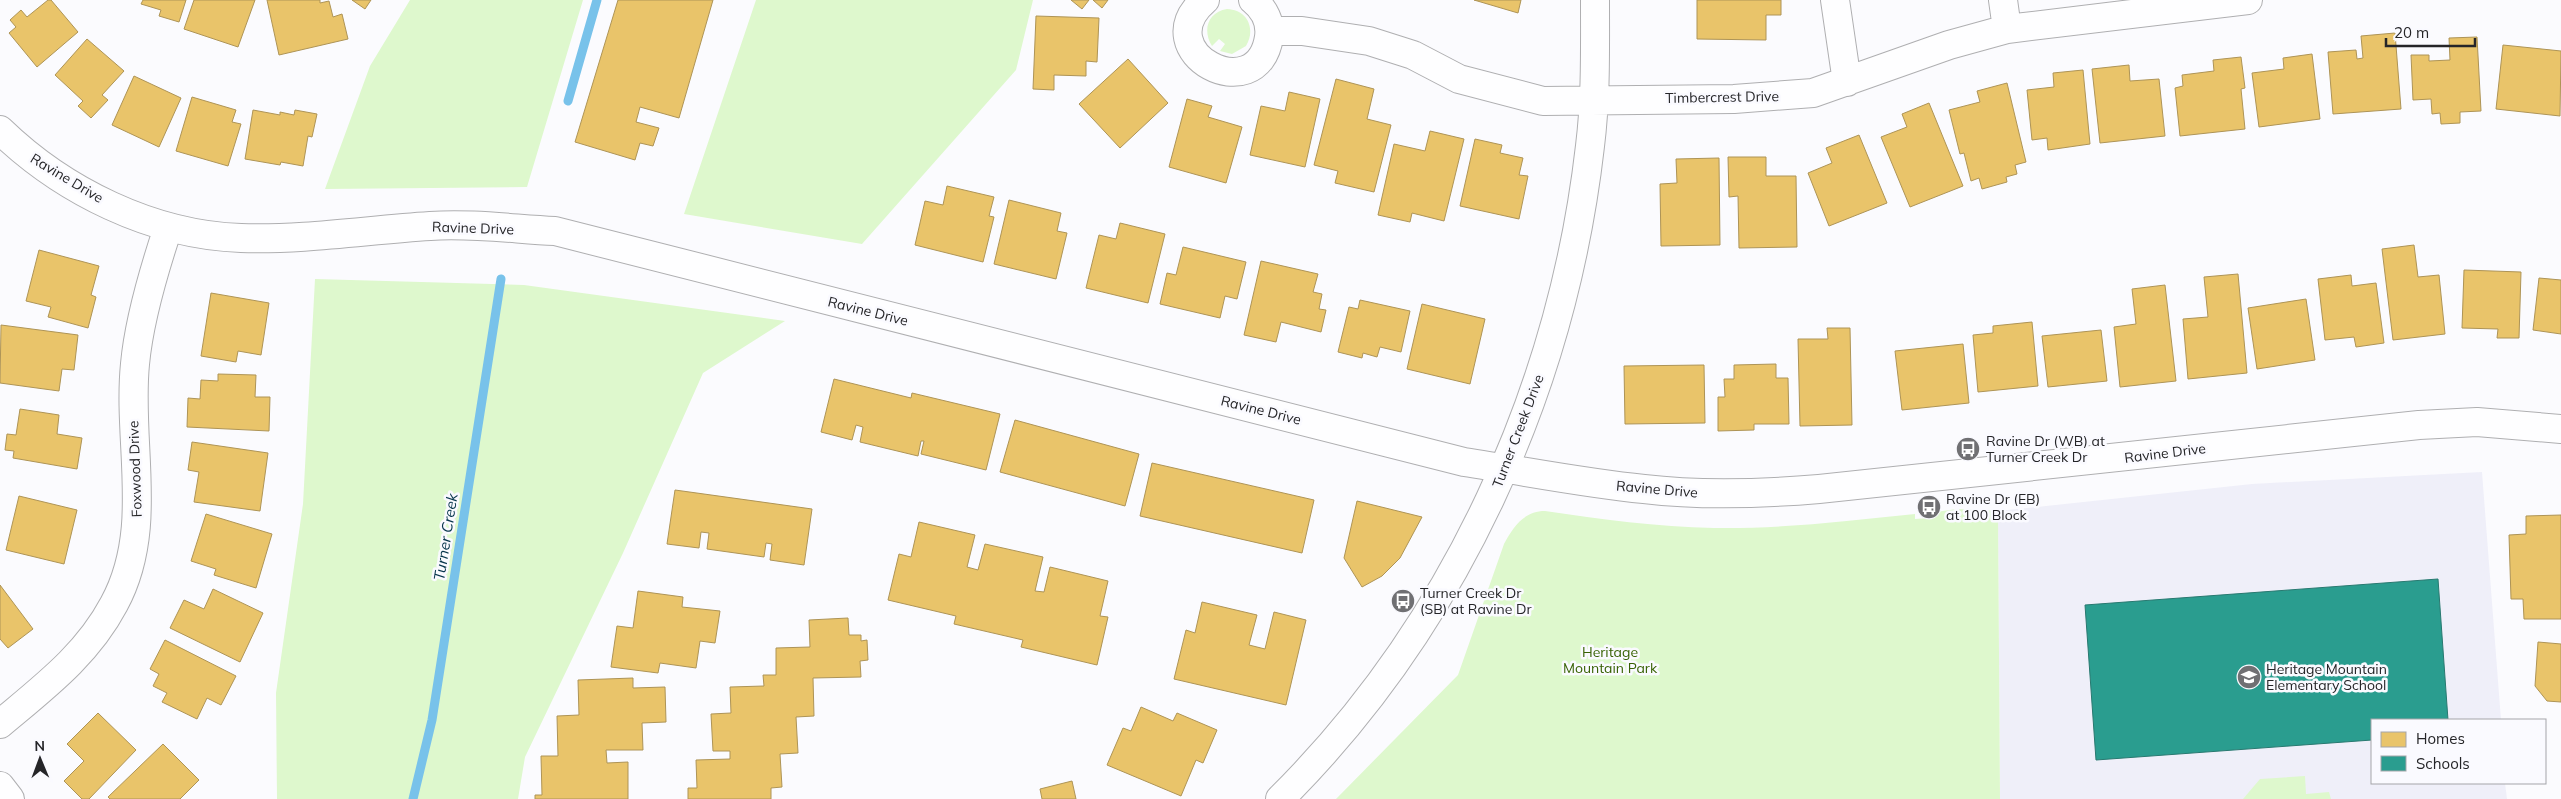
<svg xmlns="http://www.w3.org/2000/svg" width="2561" height="799" viewBox="0 0 2561 799" font-family="Mulish,sans-serif">
<style>
.built{fill:#efeff9}
.green{fill:#def8cd}
.homes{fill:#e9c46a;stroke:#ae9456}
.schools{fill:#2a9d8f;stroke:#287970}
.lines{fill:none;stroke-linecap:round;stroke-linejoin:round}
.stream{stroke:#78c2ea;stroke-width:9}
.minor-casing{stroke:#afafb1;stroke-width:30}
.minor{stroke:#fefeff;stroke-width:28}
.labels{text-anchor:middle;stroke-width:5;stroke-linejoin:round;paint-order:stroke}
.street-label{font-size:14px;fill:#252528;stroke:#fafaff}
.poi-label{font-size:14px;fill:#252528;stroke:#fafaff;text-anchor:start}
.park-label{font-size:14px;fill:#386204;stroke:#fafaff}
.water-label{font-size:15px;font-style:italic;fill:#06354b;stroke:#fafaff}
</style>
<rect width="100%" height="100%" fill="#fbfbfe"/>
<path class="built" d="M 2482,472 L 2501,720 L 2372,720 L 2372,783 L 2505,783 L 2507,799 L 2000,799 L 1998,511 L 2252,484 Z"/>
<path class="green" d="M 410,0 L 583,0 L 527,187 L 325,189 L 370,66 Z
M 756,0 L 1033,0 L 1016,70 L 862,244 L 684,214 Z
M 1227,9 C 1248,10 1256,29 1246,46 L 1232,54 L 1220,51 L 1225,44 L 1219,39 L 1212,46 C 1202,30 1208,12 1227,9 Z
M 315,279 L 524,285 L 785,321 L 703,373 L 623,553 L 525,757 L 518,799 L 277,799 L 276,693 L 303,504 Z
M 1957,509 L 1998,511 L 2000,799 L 1336,799 L 1458,675 L 1504,544 C 1513,527 1524,511 1545,511 C 1601,519 1657,527 1714,528 C 1781,529 1848,521 1915,514 L 1915,519 L 1929,518 L 1928,513 Z
M 2305,776 L 2306,794 L 2329,792 L 2331,799 L 2243,799 L 2260,779 Z"/>
<path class="homes" d="M 48,0 L 51,0 L 78,32 L 37,67 L 9,33 L 16,27 L 10,20 L 21,10 L 27,17 Z
M 143,0 L 186,0 L 179,22 L 159,16 L 161,10 L 141,4 Z
M 194,0 L 255,0 L 238,47 L 184,29 Z
M 267,0 L 320,0 L 320,3 L 329,1 L 333,17 L 342,14 L 348,39 L 279,55 Z
M 352,0 L 371,0 L 365,9 Z
M 618,0 L 713,0 L 679,118 L 640,107 L 636,122 L 659,128 L 653,146 L 640,143 L 635,160 L 575,142 Z
M 1071,0 L 1089,0 L 1082,9 Z
M 1093,0 L 1108,0 L 1102,8 Z
M 1474,0 L 1521,0 L 1518,13 Z
M 1697,0 L 1781,0 L 1781,15 L 1766,15 L 1766,40 L 1697,39 Z
M 1036,16 L 1099,18 L 1097,62 L 1086,61 L 1086,76 L 1054,75 L 1054,90 L 1033,89 Z
M 2395,33 L 2401,109 L 2333,114 L 2328,52 L 2356,50 L 2357,59 L 2363,58 L 2361,36 Z
M 2477,37 L 2481,111 L 2460,112 L 2460,123 L 2441,124 L 2440,113 L 2432,114 L 2431,99 L 2413,100 L 2411,55 L 2429,55 L 2429,61 L 2450,60 L 2449,38 Z
M 87,39 L 124,71 L 102,95 L 108,100 L 91,118 L 78,106 L 83,101 L 55,75 Z
M 2503,45 L 2561,51 L 2560,116 L 2496,109 Z
M 2312,54 L 2320,119 L 2259,127 L 2252,73 L 2284,69 L 2283,58 Z
M 2241,57 L 2245,88 L 2241,89 L 2245,129 L 2180,136 L 2175,88 L 2183,86 L 2182,75 L 2214,71 L 2213,60 Z
M 1128,59 L 1168,103 L 1120,148 L 1079,104 Z
M 2129,65 L 2130,81 L 2159,79 L 2165,136 L 2100,143 L 2092,69 Z
M 2083,70 L 2090,144 L 2048,150 L 2047,138 L 2032,140 L 2027,90 L 2054,87 L 2053,73 Z
M 134,76 L 181,98 L 159,147 L 112,125 Z
M 1336,79 L 1374,89 L 1367,119 L 1391,125 L 1374,192 L 1335,183 L 1338,171 L 1314,165 Z
M 2007,83 L 2026,162 L 2015,165 L 2017,174 L 2006,177 L 2007,182 L 1982,189 L 1979,178 L 1971,181 L 1964,153 L 1960,154 L 1949,110 L 1980,102 L 1977,91 Z
M 1289,92 L 1320,99 L 1305,167 L 1250,155 L 1261,106 L 1285,111 Z
M 192,97 L 236,110 L 232,122 L 241,124 L 228,166 L 176,151 Z
M 1187,99 L 1212,106 L 1208,117 L 1242,127 L 1226,183 L 1169,167 Z
M 1929,103 L 1963,186 L 1910,207 L 1881,137 L 1907,127 L 1902,114 Z
M 253,110 L 280,115 L 280,112 L 294,115 L 295,110 L 317,114 L 312,137 L 308,136 L 303,166 L 281,162 L 280,165 L 245,159 Z
M 1430,131 L 1464,139 L 1444,221 L 1412,213 L 1410,222 L 1378,215 L 1394,144 L 1425,151 Z
M 1859,135 L 1887,203 L 1829,226 L 1808,173 L 1832,163 L 1826,148 Z
M 1475,139 L 1502,145 L 1500,153 L 1523,158 L 1519,175 L 1528,176 L 1519,219 L 1460,206 Z
M 1728,157 L 1766,157 L 1766,176 L 1796,176 L 1797,247 L 1739,248 L 1738,196 L 1729,197 Z
M 1719,158 L 1720,245 L 1661,246 L 1660,184 L 1677,183 L 1676,159 Z
M 947,186 L 994,197 L 989,216 L 994,217 L 983,262 L 915,245 L 925,201 L 943,205 Z
M 1009,200 L 1061,213 L 1057,231 L 1067,233 L 1056,279 L 994,264 Z
M 1120,223 L 1165,234 L 1148,303 L 1086,288 L 1099,235 L 1116,239 Z
M 2414,245 L 2418,277 L 2439,275 L 2445,334 L 2393,340 L 2382,249 Z
M 1183,247 L 1246,262 L 1237,299 L 1225,296 L 1220,318 L 1160,304 L 1167,273 L 1176,275 Z
M 39,250 L 99,266 L 91,295 L 96,297 L 88,328 L 48,317 L 51,307 L 26,301 Z
M 1261,261 L 1318,274 L 1313,292 L 1322,294 L 1319,309 L 1326,310 L 1321,332 L 1281,322 L 1276,342 L 1244,335 Z
M 2464,270 L 2521,272 L 2519,338 L 2497,338 L 2498,329 L 2462,328 Z
M 2238,274 L 2247,373 L 2188,379 L 2183,319 L 2208,317 L 2204,277 Z
M 2351,275 L 2352,286 L 2376,283 L 2384,343 L 2356,347 L 2354,337 L 2325,340 L 2318,279 Z
M 2539,278 L 2561,280 L 2561,334 L 2533,330 Z
M 2165,285 L 2176,381 L 2120,387 L 2114,327 L 2136,324 L 2132,289 Z
M 211,293 L 269,303 L 261,355 L 238,351 L 236,362 L 201,356 Z
M 2306,299 L 2315,360 L 2257,369 L 2248,308 Z
M 1360,300 L 1410,311 L 1401,352 L 1380,347 L 1377,357 L 1363,353 L 1362,358 L 1338,352 L 1349,307 L 1358,309 Z
M 1422,304 L 1485,319 L 1470,384 L 1407,369 Z
M 2032,322 L 2038,386 L 1978,392 L 1973,335 L 1993,333 L 1993,326 Z
M 1,325 L 78,335 L 74,370 L 62,369 L 59,391 L 0,383 Z
M 1827,328 L 1850,328 L 1852,425 L 1800,426 L 1798,339 L 1828,339 Z
M 2101,330 L 2107,381 L 2048,387 L 2042,336 Z
M 1963,344 L 1969,403 L 1902,410 L 1895,351 Z
M 1776,364 L 1776,378 L 1788,378 L 1789,424 L 1754,424 L 1754,430 L 1718,431 L 1718,397 L 1725,397 L 1724,379 L 1734,379 L 1734,365 Z
M 1704,365 L 1705,423 L 1625,424 L 1624,366 Z
M 218,374 L 256,375 L 255,397 L 270,397 L 269,431 L 187,427 L 188,398 L 200,399 L 201,380 L 218,381 Z
M 834,379 L 911,398 L 912,393 L 1000,414 L 986,470 L 921,454 L 924,441 L 921,441 L 918,456 L 860,442 L 863,427 L 856,425 L 852,440 L 821,432 Z
M 20,409 L 59,415 L 57,434 L 82,438 L 77,469 L 13,458 L 14,451 L 5,450 L 7,434 L 16,435 Z
M 1015,420 L 1139,454 L 1125,506 L 1000,472 Z
M 192,442 L 268,453 L 260,511 L 194,502 L 199,472 L 188,470 Z
M 1152,463 L 1314,500 L 1302,553 L 1140,516 Z
M 675,490 L 812,509 L 804,565 L 770,560 L 772,544 L 766,543 L 764,557 L 707,549 L 709,533 L 701,532 L 699,548 L 667,544 Z
M 19,496 L 77,510 L 64,564 L 6,550 Z
M 1357,501 L 1422,517 L 1400,558 L 1382,576 L 1362,587 L 1344,558 Z
M 206,514 L 272,534 L 256,588 L 214,575 L 216,569 L 191,561 Z
M 2561,515 L 2561,619 L 2524,619 L 2523,599 L 2511,599 L 2509,535 L 2526,534 L 2526,516 Z
M 919,522 L 975,535 L 967,567 L 978,570 L 985,544 L 1043,557 L 1035,591 L 1044,592 L 1050,567 L 1108,581 L 1100,616 L 1108,617 L 1097,665 L 1021,647 L 1023,640 L 954,624 L 956,616 L 888,600 L 899,554 L 911,557 Z
M 0,585 L 33,629 L 8,648 L 0,639 Z
M 213,589 L 263,613 L 240,662 L 170,628 L 184,600 L 204,609 Z
M 638,591 L 683,597 L 682,607 L 720,611 L 715,643 L 700,641 L 696,668 L 660,663 L 658,673 L 611,667 L 617,626 L 633,628 Z
M 1202,602 L 1257,615 L 1249,645 L 1265,649 L 1274,612 L 1306,620 L 1286,705 L 1174,679 L 1186,630 L 1195,633 Z
M 848,618 L 849,635 L 861,635 L 861,641 L 867,640 L 868,660 L 860,661 L 861,677 L 813,678 L 814,716 L 796,717 L 798,753 L 780,754 L 782,787 L 771,788 L 771,799 L 688,799 L 688,788 L 697,788 L 696,760 L 730,759 L 730,751 L 713,751 L 711,714 L 731,713 L 730,687 L 764,686 L 763,675 L 776,675 L 776,648 L 810,647 L 809,620 Z
M 165,640 L 236,676 L 221,705 L 207,698 L 197,719 L 162,702 L 167,693 L 153,686 L 159,674 L 150,669 Z
M 2538,642 L 2561,644 L 2561,702 L 2547,701 L 2535,686 Z
M 633,678 L 633,688 L 665,687 L 666,722 L 642,723 L 643,750 L 606,750 L 607,763 L 628,762 L 628,799 L 535,799 L 535,795 L 542,795 L 541,756 L 558,756 L 557,716 L 579,715 L 578,680 Z
M 1141,707 L 1173,721 L 1177,713 L 1217,730 L 1203,763 L 1196,760 L 1181,796 L 1107,765 L 1123,728 L 1131,731 Z
M 98,713 L 136,750 L 89,799 L 82,799 L 64,781 L 84,761 L 67,744 Z
M 163,744 L 199,780 L 180,799 L 110,799 L 108,797 Z
M 1072,781 L 1076,799 L 1042,799 L 1040,789 Z"/>
<path class="schools" d="M 2438,579 L 2448,720 L 2372,720 L 2372,740 L 2096,760 L 2085,605 Z"/>
<g class="lines">
<path class="stream" d="M 568,101 L 597,0
M 413,799 L 432,720 L 501,279"/>
<g class="minor-casing">
<path id="minor" d="M 1205,0 C 1145,52 1258,111 1269,37 C 1271,22 1264,9 1253,0
M 1835,0 L 1847,82
M 2003,0 L 2007,29
M 1270,31 L 1302,31 L 1369,41 L 1413,55 L 1459,79 L 1543,101 L 1734,99 L 1813,93 L 1949,45 L 2007,29 L 2248,0
M 0,130 C 63,191 152,235 241,238 C 304,240 367,230 430,226 C 471,223 514,229 555,231 L 1464,462 C 1524,471 1583,483 1644,489 C 1702,496 1760,494 1819,489 L 2419,425 L 2477,422 L 2561,429
M 0,724 C 44,687 87,655 114,604 C 155,529 127,444 135,364 C 139,320 154,270 168,228
M 0,786 L 10,799
M 1280,799 C 1455,625 1562,390 1590,146 C 1596,98 1595,49 1595,0"/>
</g>
<use href="#minor" class="minor"/>
</g>
<defs>
<g id="bus-disc" transform="scale(1.25)"><circle r="9.5" fill="#707073" stroke="#fafaff"/><path d="M-5-6H5V4H4V6H2V4H-2V6H-4V4H-5ZM-3.5-4V0h7V-4ZM-3.5 1.2v1.5H-2V1.2ZM2 1.2v1.5H3.5V1.2Z" fill="#fff"/></g>
<g id="school-disc" transform="scale(1.25)"><circle r="9.5" fill="#707073" stroke="#fafaff"/><path d="M0-5L7-2L0 1L-7-2ZM-4 1L0 2.5L4 1V4Q0 6-4 4Z" fill="#fff"/></g>
</defs>
<g fill-rule="evenodd">
<use href="#bus-disc" x="1968" y="449"/>
<use href="#bus-disc" x="1929" y="507"/>
<use href="#bus-disc" x="1403" y="601"/>
<use href="#school-disc" x="2249" y="677"/>
</g>
<g class="labels">
<g class="street-label">
<text transform="translate(1722 97) rotate(-1)" y="5">Timbercrest Drive</text>
<text transform="translate(67 178) rotate(31)" y="5">Ravine Drive</text>
<text transform="translate(473 228) rotate(2)" y="5">Ravine Drive</text>
<text transform="translate(868 311) rotate(14)" y="5">Ravine Drive</text>
<text transform="translate(1261 410) rotate(14)" y="5">Ravine Drive</text>
<text transform="translate(1518 431) rotate(-69)" y="5">Turner Creek Drive</text>
<text transform="translate(2165 453) rotate(-7)" y="5">Ravine Drive</text>
<text transform="translate(135 469) rotate(-92)" y="5">Foxwood Drive</text>
<text transform="translate(1657 489) rotate(5)" y="5">Ravine Drive</text>
</g>
<g class="poi-label">
<text x="1986" y="446">Ravine Dr (WB) at<tspan x="1986" dy="16">Turner Creek Dr</tspan></text>
<text x="1946" y="504">Ravine Dr (EB)<tspan x="1946" dy="16">at 100 Block</tspan></text>
<text x="1420" y="598">Turner Creek Dr<tspan x="1420" dy="16">(SB) at Ravine Dr</tspan></text>
<text x="2266" y="674">Heritage Mountain<tspan x="2266" dy="16">Elementary School</tspan></text>
</g>
<g class="park-label">
<text x="1610" y="657">Heritage<tspan x="1610" dy="16">Mountain Park</tspan></text>
</g>
<g class="water-label">
<text transform="translate(446 537) rotate(-81)" y="5">Turner Creek</text>
</g>
</g>
<rect x="2371" y="719" width="175" height="65" fill="#fafaff" stroke="#a5a5a9"/>
<rect x="2381" y="732" width="25" height="15" fill="#e9c46a" stroke="#a5a5a9"/>
<text x="2416" y="744" font-size="15" fill="#252528">Homes</text>
<rect x="2381" y="756" width="25" height="15" fill="#2a9d8f" stroke="#a5a5a9"/>
<text x="2416" y="769" font-size="15" fill="#252528">Schools</text>
<g transform="translate(40 759) rotate(359)" stroke="#fafaff" stroke-width="4" paint-order="stroke">
<path d="M0-4L9 19L0 12L-9 19Z" fill="#252528"/>
<text y="-8" font-size="14" font-weight="bold" text-anchor="middle" fill="#252528">N</text>
</g>
<path d="M2386 38v8h89v-8" fill="none" stroke="#252528" stroke-width="2.5"/>
<text x="2394" y="38" font-size="15" fill="#252528" stroke="#fafaff" stroke-width="4" paint-order="stroke">20 m</text>
</svg>
